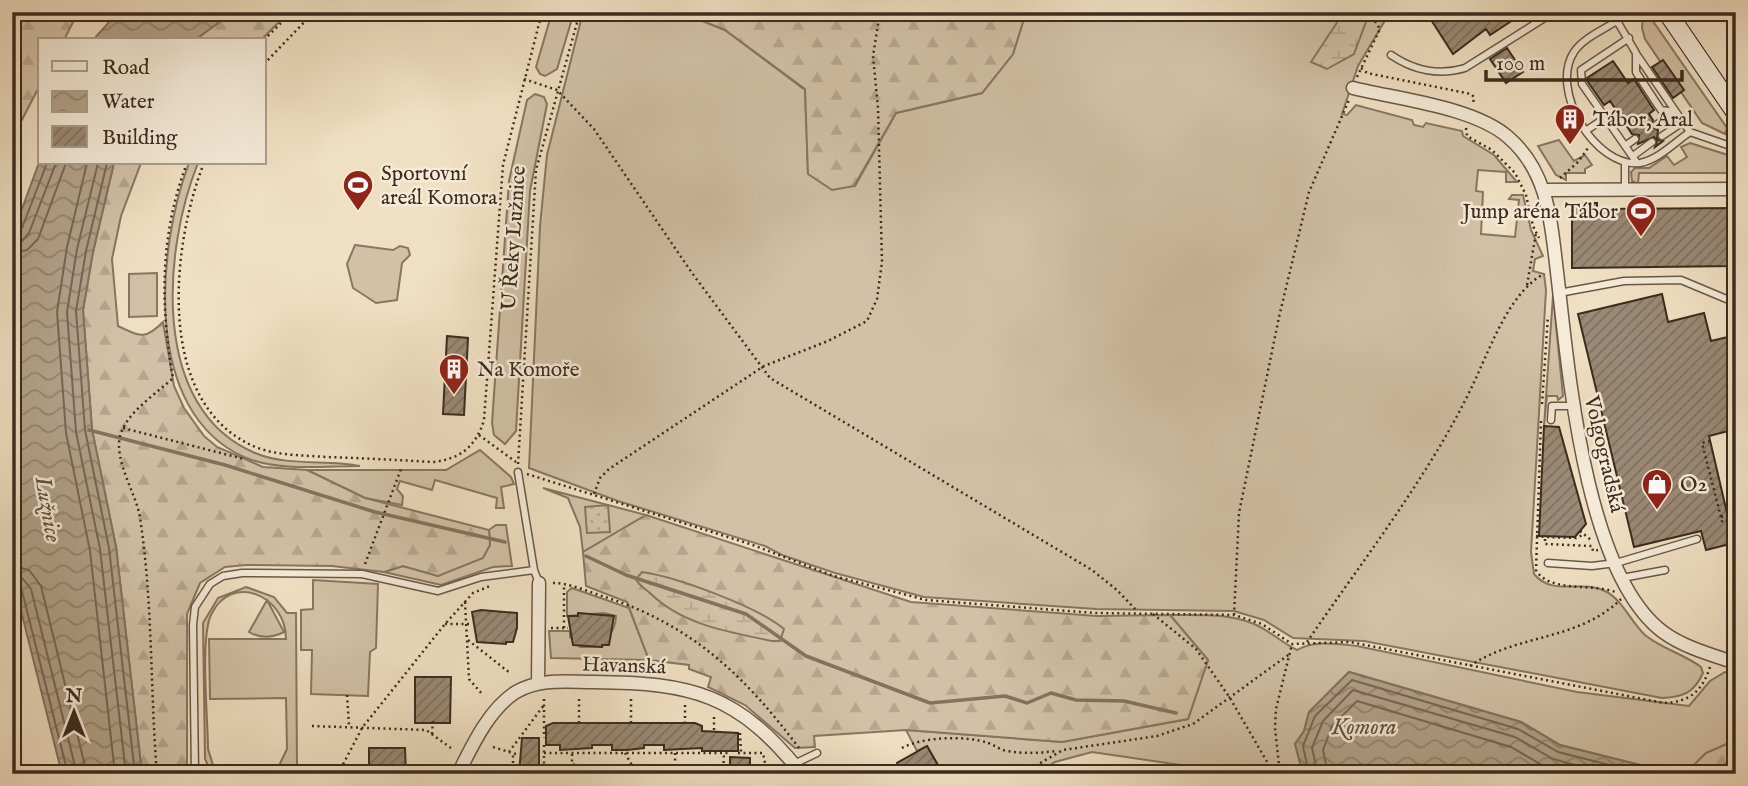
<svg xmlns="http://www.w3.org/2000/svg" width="1748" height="786" viewBox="0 0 1748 786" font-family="'IM FELL English',serif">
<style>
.grass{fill:#d2c1a7;stroke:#887662;stroke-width:2}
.forest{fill:url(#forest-firs);stroke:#887662;stroke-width:2}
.wetland{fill:url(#wetland-marsh);stroke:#887662;stroke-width:2}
.park{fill:url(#park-dots);stroke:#887662;stroke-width:2}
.water{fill:url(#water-waves);stroke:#84725f;stroke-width:2}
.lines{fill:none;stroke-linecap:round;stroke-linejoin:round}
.shore{stroke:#786654;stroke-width:2}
.stream{stroke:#84725f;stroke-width:3.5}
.building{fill:url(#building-hatch);stroke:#3d2b1e;stroke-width:2}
.lane-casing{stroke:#6a5847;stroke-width:9}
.street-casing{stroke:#6a5847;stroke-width:15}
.secondary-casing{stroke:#3d2b1e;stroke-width:20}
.path{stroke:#3d2b1e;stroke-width:2.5;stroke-dasharray:2 3.5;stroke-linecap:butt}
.lane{stroke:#f5ebd8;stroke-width:6}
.street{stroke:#f5ebd8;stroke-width:12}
.secondary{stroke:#f5ebd8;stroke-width:18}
.labels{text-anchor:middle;stroke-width:5;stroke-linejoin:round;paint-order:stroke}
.poi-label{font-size:21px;fill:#3d2b1e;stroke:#f5ebd8;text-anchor:start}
.street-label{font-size:21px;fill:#3d2b1e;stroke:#f5ebd8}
.water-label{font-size:23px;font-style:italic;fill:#604f3f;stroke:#f5ebd8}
</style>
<defs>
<pattern id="forest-firs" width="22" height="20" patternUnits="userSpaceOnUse" patternTransform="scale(1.75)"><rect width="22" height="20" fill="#d2c1a7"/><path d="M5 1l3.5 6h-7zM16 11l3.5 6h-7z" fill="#b5a68f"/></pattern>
<pattern id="wetland-marsh" width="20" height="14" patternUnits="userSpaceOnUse" patternTransform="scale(1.75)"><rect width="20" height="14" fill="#d2c1a7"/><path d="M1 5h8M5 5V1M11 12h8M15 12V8" fill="none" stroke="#b5a68f"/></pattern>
<pattern id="park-dots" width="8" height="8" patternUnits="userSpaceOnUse" patternTransform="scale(1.75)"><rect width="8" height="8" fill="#d2c1a7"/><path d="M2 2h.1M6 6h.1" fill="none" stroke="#b5a68f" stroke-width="1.8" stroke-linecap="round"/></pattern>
<pattern id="water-waves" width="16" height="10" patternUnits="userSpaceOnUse" patternTransform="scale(1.75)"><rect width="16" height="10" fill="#b3a28b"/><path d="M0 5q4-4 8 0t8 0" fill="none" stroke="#938471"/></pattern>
<pattern id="building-hatch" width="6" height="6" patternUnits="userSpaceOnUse" patternTransform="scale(1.75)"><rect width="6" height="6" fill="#9a8974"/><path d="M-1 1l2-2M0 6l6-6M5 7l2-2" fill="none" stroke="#7f705f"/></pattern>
</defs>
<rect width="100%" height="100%" fill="#f0e0c3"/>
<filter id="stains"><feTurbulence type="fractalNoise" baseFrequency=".00286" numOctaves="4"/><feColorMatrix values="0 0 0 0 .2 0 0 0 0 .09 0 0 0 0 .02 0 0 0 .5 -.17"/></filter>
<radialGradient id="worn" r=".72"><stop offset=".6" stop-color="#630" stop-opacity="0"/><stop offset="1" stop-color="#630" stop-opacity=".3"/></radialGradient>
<path class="grass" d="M 552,12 L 574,12 L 557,69 L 545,76 L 540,74 L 536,67 Z
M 583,12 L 680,12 L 725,30 L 805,90 L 808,174 L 855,186 L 896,113 L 982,93 L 1013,54 L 1026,12 L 1390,12 L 1358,66 L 1342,114 L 1347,115 L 1356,105 L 1412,120 L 1414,125 L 1423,127 L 1426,123 L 1462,131 L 1463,136 L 1494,155 L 1517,182 L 1506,182 L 1506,172 L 1478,170 L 1476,191 L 1483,192 L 1481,234 L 1515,237 L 1519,200 L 1509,199 L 1512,195 L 1523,195 L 1531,230 L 1543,256 L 1535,259 L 1533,271 L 1544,274 L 1546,290 L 1531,552 L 1534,574 C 1553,597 1582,579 1605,591 C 1623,600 1630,621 1645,635 C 1662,649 1684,654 1701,667 L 1703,673 C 1694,693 1683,697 1662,698 L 1364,641 L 1293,638 L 1264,620 L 1234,611 L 1096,609 L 924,597 L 835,573 L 782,555 L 765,546 L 618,501 L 529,468 L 540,226 L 547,155 Z
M 1648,14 L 1727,128 L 1725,134 L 1702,123 L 1645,39 L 1642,28 L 1643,16 Z
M 535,94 L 544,97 L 547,104 L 530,191 L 516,431 L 505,444 L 494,435 L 492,423 L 509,181 L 527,100 Z
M 1559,140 L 1574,161 L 1585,155 L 1592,165 L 1585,169 L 1585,173 L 1566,173 L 1566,180 L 1556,175 L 1538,146 Z
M 1690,143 L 1731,156 L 1736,159 L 1736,173 L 1732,169 L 1731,173 L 1639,173 L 1638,184 L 1632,181 L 1631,172 L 1635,168 L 1649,168 L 1667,156 L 1674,165 L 1687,157 L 1681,147 Z
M 189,163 L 198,163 C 163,250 150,409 255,453 C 289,467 327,459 360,466 C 323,466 279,472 244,457 C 142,411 157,248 189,163 Z
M 355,245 L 393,250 L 400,246 L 408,248 L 410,255 L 402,263 L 397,300 L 376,303 L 353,288 L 347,264 Z
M 157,273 L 157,316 L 129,317 L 129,274 Z
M 1553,295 L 1563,396 L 1558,400 L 1557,396 L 1547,396 L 1544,426 Z
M 480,450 L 511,477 L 514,484 L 501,487 L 504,508 L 496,508 L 497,498 L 435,480 L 432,490 L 400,481 L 397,489 L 403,496 L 402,505 L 365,498 L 307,470 L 446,470 Z
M 543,488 L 646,515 L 583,552 L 580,527 L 568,498 Z
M 496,525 L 506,525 L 512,566 L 493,567 L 441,585 L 384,572 L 403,566 L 438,576 L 490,545 L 489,530 Z
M 313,580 L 378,584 L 376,648 L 370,652 L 368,696 L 311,694 L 312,650 L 301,650 L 301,610 L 313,609 Z
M 246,587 L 274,597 L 287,613 L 296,613 L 297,769 L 286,769 L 282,774 L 275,774 L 287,749 L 286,698 L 210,699 L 209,639 L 286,639 C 286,595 231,572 211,615 C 200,638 208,720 208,749 L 213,765 L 219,774 L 212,774 L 205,759 L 203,623 L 218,598 Z
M 572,588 L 629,608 L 649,660 L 551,658 L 549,631 L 570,631 L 570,637 L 580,647 L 602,647 C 608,635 616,630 616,616 L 604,613 L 567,616 L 567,592 Z
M 267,600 L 284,632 C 272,638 261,639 249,632 Z
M 1170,615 C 1198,615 1228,613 1254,624 C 1269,630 1282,643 1297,650 C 1314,640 1338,644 1357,646 L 1577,692 L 1689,706 L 1710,681 L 1725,672 L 1736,676 L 1736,740 L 1706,753 L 1685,774 L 1676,774 L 1560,745 L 1521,722 L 1349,672 L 1309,712 L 1304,731 L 1295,744 L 1303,774 L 1242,774 L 1092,752 L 1055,762 L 1036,774 L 943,774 L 927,746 L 917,751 L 906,730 L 1062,742 L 1188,719 L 1208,660 Z"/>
<path class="forest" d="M 12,12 L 78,12 L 64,40 L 40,40 L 40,85 L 12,139 Z
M 233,12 L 289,12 L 261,40 L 195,40 Z
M 680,12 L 1026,12 L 1013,54 L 982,93 L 896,113 L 854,186 L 832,190 L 808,174 L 805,89 L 725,30 Z
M 114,163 L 141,163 L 121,216 L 112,259 L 118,326 C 140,336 144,341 163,322 L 174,386 L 184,408 L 204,436 L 217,447 L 263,467 L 307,470 L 365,498 L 489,530 L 490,545 L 483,558 L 438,576 L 403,566 L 384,572 L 332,566 L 246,565 L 225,567 L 200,583 L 187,614 L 187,774 L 142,774 L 116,547 L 92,430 L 83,310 L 93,252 Z
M 646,515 L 911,602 L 1097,616 L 1170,615 L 1208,660 L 1188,719 L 1062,742 L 906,730 L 814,736 L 815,747 L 795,748 L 745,705 L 708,687 L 711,677 L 689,669 L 689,665 L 649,660 L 627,602 L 586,586 L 583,552 Z
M 1736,740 L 1736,769 L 1722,774 L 1685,774 L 1706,753 Z"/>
<path class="wetland" d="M 1344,12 L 1360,12 L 1367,19 L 1354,54 L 1327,69 L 1311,62 Z
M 642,572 C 677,577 758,607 784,629 L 780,641 L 772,641 C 729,632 683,625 651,594 C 645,588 639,586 636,579 Z"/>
<path class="park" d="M 608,505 L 610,532 L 587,533 L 585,507 Z"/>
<path class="water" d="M 118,12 L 233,12 L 195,40 L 93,40 Z
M 40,160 L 114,163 L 93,252 L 83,310 L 92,429 L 116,547 L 142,774 L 62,774 L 12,575 L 12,236 Z
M 1349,672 L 1521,722 L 1560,745 L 1676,774 L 1303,774 L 1295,744 L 1304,731 L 1309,712 Z"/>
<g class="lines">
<path class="shore" d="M 87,163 L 67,247 L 57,312 L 66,433 L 90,551 L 115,774
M 98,163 L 77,249 L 67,312 L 76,432 L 100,549 L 126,774
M 107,163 L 86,251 L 76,311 L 85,430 L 109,548 L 135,774
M 12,233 L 22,228 L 47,163
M 12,242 L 22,241 L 29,233 L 56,163
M 12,253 L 27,250 L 38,239 L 66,163
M 12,566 L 29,570 L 41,586 L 87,774
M 12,576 L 23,579 L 31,589 L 77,774
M 12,585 L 22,591 L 68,774
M 1309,774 L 1303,746 L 1315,716 L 1352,680 L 1518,729 L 1558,752 L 1645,774
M 1318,774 L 1312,748 L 1323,721 L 1353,690 L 1515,737 L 1553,759 L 1608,774
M 1328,774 L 1323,750 L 1332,726 L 1357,701 L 1511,747 L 1547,768 L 1566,774"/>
<path class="stream" d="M 89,430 L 225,465 L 375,512 L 505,542
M 586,556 L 626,575 L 746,614 L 806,656 L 930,703 L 1005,696 L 1027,703 L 1051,693 L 1076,700 L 1124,701 L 1176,713
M 1708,774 L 1736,759"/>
</g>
<path class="building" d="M 1426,12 L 1525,12 L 1490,35 L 1486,29 L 1453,54 Z
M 1507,48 L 1523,72 L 1506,83 L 1490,59 Z
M 1663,60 L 1684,90 L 1673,98 L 1652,67 Z
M 1613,61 L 1628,83 L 1634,79 L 1654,110 L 1649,114 L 1653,120 L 1650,126 L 1658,130 L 1657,139 L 1663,141 L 1655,147 L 1657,141 L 1654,137 L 1638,144 L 1639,135 L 1632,134 L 1610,101 L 1604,105 L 1588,82 L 1587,78 Z
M 1572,203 L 1597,203 L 1597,209 L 1736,208 L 1736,266 L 1572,268 Z
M 1662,294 L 1668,322 L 1704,313 L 1711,341 L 1736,335 L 1736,429 L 1709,436 L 1734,543 L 1706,550 L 1701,531 L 1634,547 L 1578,314 Z
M 447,336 L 468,338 L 464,415 L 443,414 Z
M 1544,426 L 1559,427 L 1586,524 L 1575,537 L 1539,536 Z
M 481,610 L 517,613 L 517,628 L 513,642 L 506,642 L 506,644 L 477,642 L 472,612 Z
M 578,613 L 614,616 L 609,645 L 602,645 L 602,647 L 573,645 L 568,616 L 578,616 Z
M 415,677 L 451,677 L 450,723 L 415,723 Z
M 553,723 L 695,723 L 702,726 L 702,731 L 738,733 L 738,751 L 702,751 L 702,748 L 664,750 L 664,745 L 644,745 L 644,748 L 627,750 L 612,750 L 612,745 L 592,745 L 592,748 L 560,750 L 560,745 L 546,745 L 546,726 Z
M 522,738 L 539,738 L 539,774 L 519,774 Z
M 927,746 L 943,774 L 903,774 L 897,763 Z
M 369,748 L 405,748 L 406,774 L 369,774 Z
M 730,757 L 750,758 L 750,774 L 730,774 Z"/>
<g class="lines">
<g class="lane-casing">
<path id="lane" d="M 1609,12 L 1617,21 C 1604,29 1582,39 1574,52 C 1549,90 1595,168 1640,163 C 1658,160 1675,142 1690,132
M 1624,12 L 1617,21 L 1636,53 L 1636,72 L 1661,110 L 1676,112 L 1690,132 L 1736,148
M 1629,38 L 1581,70 L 1582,84 L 1637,163
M 1391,55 C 1413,70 1439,76 1465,68 L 1554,12
M 1637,55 L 1676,112 L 1656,125
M 1587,130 L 1605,118
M 1662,136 L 1683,122
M 1625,146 L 1635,139
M 1633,156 L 1652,142
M 1625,162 L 1625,189
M 1559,293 L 1624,281 L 1681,280 L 1736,303
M 1551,420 L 1552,406 L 1573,406
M 518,472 L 534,570 L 539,583
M 1548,563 L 1592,566 L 1616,563 L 1697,539
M 1622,578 L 1665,570
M 794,764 L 817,753
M 195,774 L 193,625 L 195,607 L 210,584 L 223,576 L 242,573 L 362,574 L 438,591 L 481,577 L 534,570"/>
</g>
<g class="street-casing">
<path id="street" d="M 1353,88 C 1397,99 1474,107 1508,137 C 1549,172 1551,223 1557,272 C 1568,365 1584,573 1663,632 C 1683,647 1712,655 1736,663
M 1545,190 L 1736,189
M 538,683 L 539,583
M 458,774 C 472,746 489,709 516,692 C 540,678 567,682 594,682 C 693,683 738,694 802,774"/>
</g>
<g class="secondary-casing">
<path id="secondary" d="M 1667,12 L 1736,113"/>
</g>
<path class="path" d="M 264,40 L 292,12
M 264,64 L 314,12
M 1361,68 L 1367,73 L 1471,94 L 1474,97 L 1473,105
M 1619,70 L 1620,70
M 1357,77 L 1380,29 L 1369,12
M 524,79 L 557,90 L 594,129 L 692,273 L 770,378 L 1092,570 L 1117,590 L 1137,611
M 1466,128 L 1467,136 L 1492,150 L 1515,173 L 1526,195 L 1533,226 L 1539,238
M 1729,156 L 1736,164
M 204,163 C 171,246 154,407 258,448 C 280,456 303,455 326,457 C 362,458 397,460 433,462 C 461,459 476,446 484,420 L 503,165 L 542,12
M 1560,178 L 1578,162 L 1588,148
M 1527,285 L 1536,233
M 1542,404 L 1548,316
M 1541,421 L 1536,570 C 1549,593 1592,583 1615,592
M 123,428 L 244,459
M 479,435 L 516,462
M 1710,441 L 1702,443 L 1723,525
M 518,464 L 536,170 L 580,12
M 527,474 L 750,544 L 834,576 L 926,600 L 1095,613 L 1234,615 L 1262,624 L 1292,644 L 1350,642 L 1664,703 C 1690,702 1702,691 1710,667
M 594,494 L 600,478 L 609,469 L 764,366 L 828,341 L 867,321 L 877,299 L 882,262 L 878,108 L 873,56 L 880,12
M 1721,517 L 1730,514
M 1580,531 L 1591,540
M 1536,536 L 1545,537 L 1545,544 L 1592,546 L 1593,551 L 1598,550
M 1547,537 L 1576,538 L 1585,534
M 365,564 L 401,469
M 553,583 C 570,583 589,592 605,597 C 692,625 745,676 799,748
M 465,602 L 469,679 L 483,695
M 1153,614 L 1196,649 L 1230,698 L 1274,774
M 1234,615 L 1239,513 L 1279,317 L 1309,192 L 1349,100
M 445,624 L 472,624
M 551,628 L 568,628
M 564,628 L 564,584
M 468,640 L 510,673
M 1307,642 C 1365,557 1439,463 1480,369 C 1494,338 1513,290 1544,274
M 1470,666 C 1516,634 1579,641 1621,599
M 347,695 L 349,726
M 544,699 L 544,738
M 579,699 L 579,723
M 631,699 L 631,723
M 685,705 L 685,723
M 714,717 L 714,731
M 312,726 L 426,730 L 451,748
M 740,733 L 741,753
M 432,734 L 433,720
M 544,745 L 544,774
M 493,747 L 519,755
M 902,748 C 921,737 967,735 988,743 C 995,745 1000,750 1007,751 C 1025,754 1040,753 1056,751
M 509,752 L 544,705
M 544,753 L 730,753
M 625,753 L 637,774
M 675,753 L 675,774
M 738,753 L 763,753 L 767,774
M 572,754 L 572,764 L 606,774
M 157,774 C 150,689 153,602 140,518 C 137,495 114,462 120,436 C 126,413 156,394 173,378 C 160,304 160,234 187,163
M 338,774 L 362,728 L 445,624 L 473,593 L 490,586
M 513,774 L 513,753
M 723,774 L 724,753
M 1021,774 L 1063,750 L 1157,736 L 1193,724 L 1291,653
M 1280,774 L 1275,728 L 1276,709 L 1292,644"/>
<use href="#lane" class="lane"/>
<use href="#street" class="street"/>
<use href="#secondary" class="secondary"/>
</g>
<defs>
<g id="building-pin" transform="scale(1.575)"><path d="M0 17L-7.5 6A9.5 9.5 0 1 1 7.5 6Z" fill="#8f2418" stroke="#f5ebd8"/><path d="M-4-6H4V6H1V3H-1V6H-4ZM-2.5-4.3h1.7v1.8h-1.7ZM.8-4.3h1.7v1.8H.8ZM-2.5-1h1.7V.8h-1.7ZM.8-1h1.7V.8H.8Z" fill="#fff"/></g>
<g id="stadium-pin" transform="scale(1.575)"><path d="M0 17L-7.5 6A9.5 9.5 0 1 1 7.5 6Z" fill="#8f2418" stroke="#f5ebd8"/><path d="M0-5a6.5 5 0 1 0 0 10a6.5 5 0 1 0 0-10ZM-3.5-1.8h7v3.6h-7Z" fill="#fff"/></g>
<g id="shop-pin" transform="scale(1.575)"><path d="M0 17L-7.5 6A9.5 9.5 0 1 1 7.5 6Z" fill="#8f2418" stroke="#f5ebd8"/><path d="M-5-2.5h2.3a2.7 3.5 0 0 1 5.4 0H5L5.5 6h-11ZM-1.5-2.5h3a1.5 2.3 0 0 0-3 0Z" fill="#fff"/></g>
</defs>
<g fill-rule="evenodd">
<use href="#building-pin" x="1570" y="119"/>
<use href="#stadium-pin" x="358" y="185"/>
<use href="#stadium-pin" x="1641" y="211"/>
<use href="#building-pin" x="454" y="369"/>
<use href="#shop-pin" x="1657" y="484"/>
</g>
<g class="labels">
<g class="poi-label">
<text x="1593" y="126">Tábor, Aral</text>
<text x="381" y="180">Sportovní<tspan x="381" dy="24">areál Komora</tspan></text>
<text x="1618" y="218" text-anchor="end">Jump aréna Tábor</text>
<text x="477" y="376">Na Komoře</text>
<text x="1680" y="491">O2</text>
</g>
<g class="street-label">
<text transform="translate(513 238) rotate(-86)" y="7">U Řeky Lužnice</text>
<text transform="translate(1605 454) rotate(77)" y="7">Volgogradská</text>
<text transform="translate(624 665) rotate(2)" y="7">Havanská</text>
</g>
<g class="water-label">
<text transform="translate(49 509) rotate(80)" y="8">Lužnice</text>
<text x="1364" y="734">Komora</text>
</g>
</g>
<rect width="1748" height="786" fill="none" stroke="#f0e0c3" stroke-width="42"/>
<rect x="14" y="14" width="1720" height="758" fill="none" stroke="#3d2b1e" stroke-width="3.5"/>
<rect x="21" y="21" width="1706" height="744" fill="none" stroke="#3d2b1e" stroke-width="2"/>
<rect x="38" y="38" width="228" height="126" fill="#f5ebd8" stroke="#ab9e8e" stroke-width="2"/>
<rect x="52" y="61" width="35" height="10" fill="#f5ebd8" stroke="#ab9e8e" stroke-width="2"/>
<text x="102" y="74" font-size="21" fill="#3d2b1e">Road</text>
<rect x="52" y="91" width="35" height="21" fill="url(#water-waves)" stroke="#ab9e8e" stroke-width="2"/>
<text x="102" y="108" font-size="21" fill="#3d2b1e">Water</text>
<rect x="52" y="126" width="35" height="21" fill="url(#building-hatch)" stroke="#ab9e8e" stroke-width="2"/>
<text x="102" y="144" font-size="21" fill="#3d2b1e">Building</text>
<g transform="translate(74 712)" stroke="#f5ebd8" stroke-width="5" paint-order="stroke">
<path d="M0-5L12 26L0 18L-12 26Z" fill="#3d2b1e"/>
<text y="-10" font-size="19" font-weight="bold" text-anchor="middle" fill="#3d2b1e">N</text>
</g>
<path d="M1486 70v10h196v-10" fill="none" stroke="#3d2b1e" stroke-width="3.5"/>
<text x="1496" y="70" font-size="21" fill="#3d2b1e" stroke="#f5ebd8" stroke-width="5" paint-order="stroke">100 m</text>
<rect width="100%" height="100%" filter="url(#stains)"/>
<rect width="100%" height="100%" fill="url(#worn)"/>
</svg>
